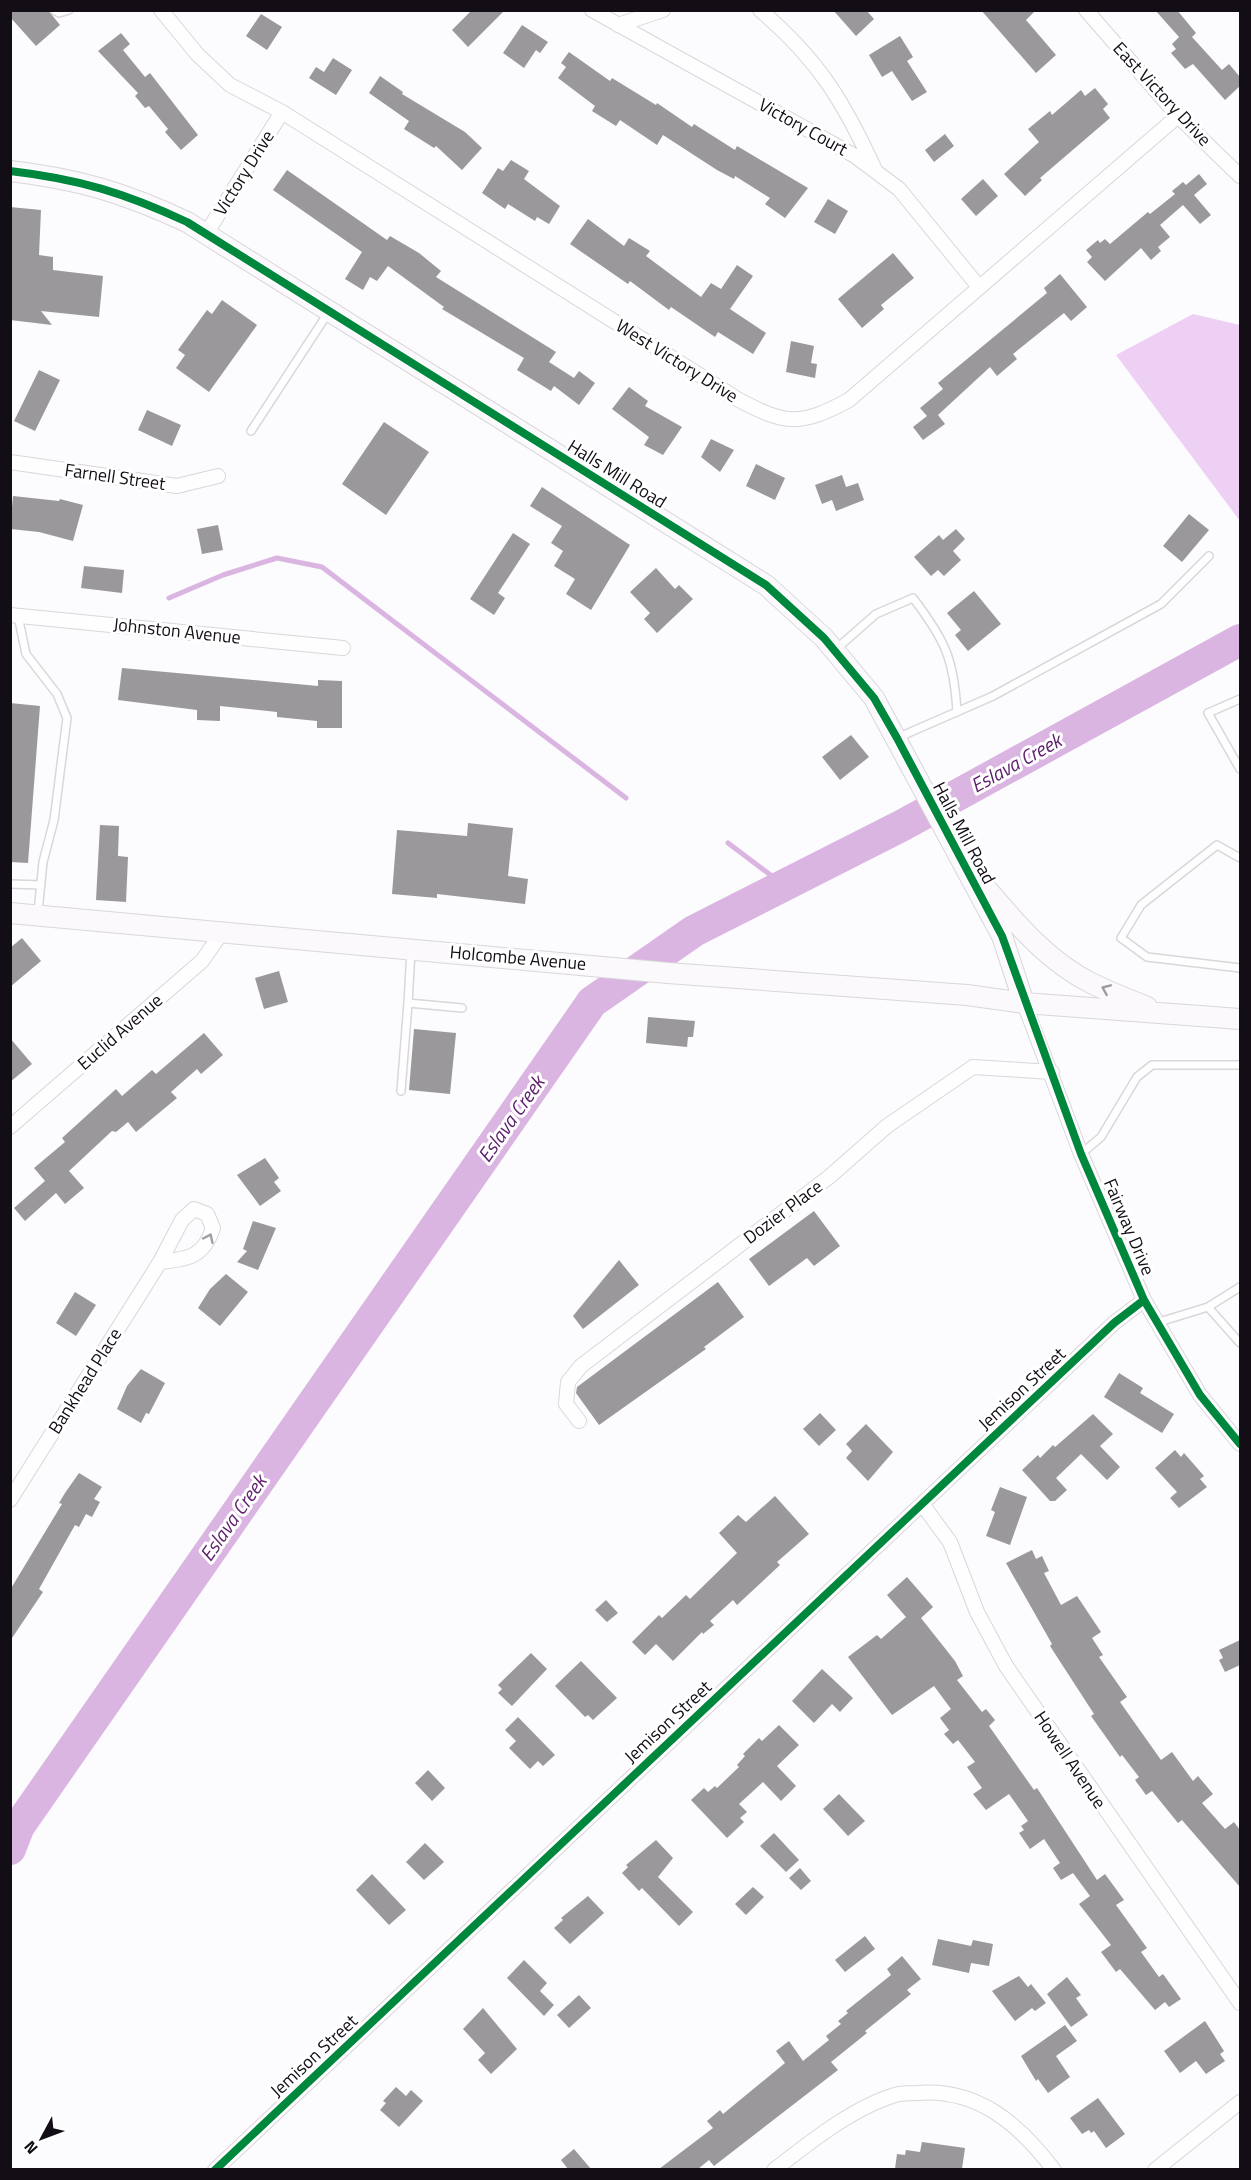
<svg xmlns="http://www.w3.org/2000/svg" width="1251" height="2180" viewBox="0 0 1251 2180" font-family="'Titillium Web',sans-serif">
<style>
.forest{fill:#eed0f5}
.lines{fill:none;stroke-linecap:round;stroke-linejoin:round}
.stream{stroke:#dab5e2;stroke-width:5}
.river{stroke:#dab5e2;stroke-width:32}
.building{fill:#9b989c}
.lane-casing{stroke:#dad6db;stroke-width:10}
.street-casing{stroke:#dad6db;stroke-width:16}
.secondary-casing{stroke:#dad6db;stroke-width:22}
.lane{stroke:#fffeff;stroke-width:7}
.street{stroke:#fffeff;stroke-width:14}
.secondary{stroke:#fbf9fb;stroke-width:20}
.cycleway-casing{stroke:#fff;stroke-width:11}
.cycleway{stroke:#00873e;stroke-width:8}
.oneway{stroke:#9e9b9f}
.oneway2{stroke:#a19ea1}
.labels{text-anchor:middle;stroke-width:6;stroke-linejoin:round;paint-order:stroke}
.street-label{font-size:18px;fill:#130d15;stroke:#fff}
.water-label{font-size:20px;font-style:italic;fill:#5f206d;stroke:#fff}
</style>
<rect width="100%" height="100%" fill="#fcfbfd"/>
<path class="forest" d="M 1193,314 L 1240,325 L 1240,521 L 1116,355 Z"/>
<g class="lines">
<path class="stream" d="M 169,598 L 223,575 L 277,558 L 322,567 L 626,798
M 728,843 L 784,885"/>
<path class="river" d="M 10,1849 L 19,1826 L 592,1002 L 694,931 L 903,825 L 1240,640"/>
</g>
<path class="building" d="M 10,10 L 48,10 L 60,25 L 36,46 L 10,17 Z
M 472,10 L 505,10 L 468,47 L 452,30 Z
M 833,10 L 866,10 L 874,19 L 856,36 Z
M 981,10 L 1036,10 L 1026,20 L 1056,55 L 1036,73 Z
M 1155,10 L 1177,10 L 1196,33 L 1192,37 L 1222,70 L 1229,64 L 1240,77 L 1240,86 L 1225,100 L 1193,64 L 1185,69 L 1171,53 L 1176,49 L 1172,44 L 1179,37 Z
M 261,14 L 282,27 L 267,50 L 246,36 Z
M 522,25 L 548,42 L 540,53 L 536,50 L 524,68 L 503,53 Z
M 121,33 L 130,44 L 123,50 L 145,77 L 150,73 L 198,135 L 181,150 L 165,132 L 168,129 L 149,106 L 145,108 L 135,96 L 138,93 L 98,51 Z
M 900,36 L 913,57 L 907,61 L 927,92 L 912,101 L 892,71 L 882,77 L 869,55 Z
M 569,52 L 610,81 L 612,78 L 656,105 L 657,103 L 692,127 L 694,124 L 735,150 L 737,146 L 808,188 L 785,218 L 765,204 L 770,198 L 735,176 L 734,179 L 717,170 L 663,135 L 657,145 L 620,120 L 616,126 L 592,111 L 595,106 L 558,78 L 566,67 L 561,63 Z
M 333,58 L 352,70 L 336,95 L 309,78 L 316,67 L 324,72 Z
M 380,76 L 403,92 L 402,94 L 465,132 L 482,148 L 462,170 L 436,146 L 434,148 L 404,129 L 409,121 L 369,93 Z
M 1095,88 L 1108,104 L 1103,109 L 1110,118 L 1040,178 L 1042,180 L 1025,196 L 1004,174 L 1039,142 L 1028,129 L 1050,111 L 1052,115 L 1081,90 L 1085,96 Z
M 945,134 L 954,146 L 934,162 L 925,150 Z
M 511,160 L 529,171 L 524,179 L 560,206 L 549,224 L 537,217 L 535,221 L 508,204 L 505,209 L 482,193 L 498,168 L 503,171 Z
M 287,170 L 387,240 L 390,236 L 419,253 L 441,271 L 436,277 L 556,352 L 549,362 L 574,378 L 579,371 L 595,383 L 579,405 L 554,386 L 551,391 L 517,370 L 524,358 L 442,309 L 444,307 L 388,266 L 377,281 L 370,277 L 363,290 L 345,279 L 362,252 L 273,190 Z
M 1199,174 L 1207,184 L 1194,195 L 1211,215 L 1200,224 L 1183,205 L 1160,225 L 1170,237 L 1158,247 L 1161,251 L 1151,260 L 1141,248 L 1105,281 L 1087,262 L 1092,257 L 1086,250 L 1098,240 L 1100,243 L 1105,239 L 1110,244 L 1148,212 L 1150,214 L 1175,194 L 1172,191 L 1183,182 L 1186,185 Z
M 983,179 L 998,196 L 976,216 L 961,199 Z
M 828,199 L 848,211 L 835,234 L 814,222 Z
M 10,207 L 41,210 L 39,255 L 53,257 L 53,270 L 103,276 L 99,317 L 41,311 L 52,325 L 10,320 Z
M 588,219 L 624,246 L 629,238 L 650,251 L 646,256 L 701,297 L 711,283 L 721,289 L 737,265 L 753,276 L 730,309 L 766,333 L 753,354 L 718,332 L 715,337 L 671,307 L 669,310 L 630,281 L 628,284 L 570,244 Z
M 893,253 L 914,278 L 881,305 L 884,309 L 862,328 L 838,299 Z
M 1060,274 L 1087,307 L 1071,321 L 1064,313 L 1013,354 L 1017,359 L 997,376 L 990,367 L 938,415 L 945,424 L 923,440 L 913,427 L 927,416 L 920,408 L 943,389 L 938,383 L 1047,293 L 1044,288 Z
M 222,300 L 257,325 L 209,392 L 176,368 L 185,355 L 178,350 L 207,310 L 212,314 Z
M 791,341 L 814,346 L 811,363 L 817,364 L 815,378 L 786,372 Z
M 39,370 L 60,380 L 35,431 L 14,421 Z
M 629,387 L 648,401 L 645,406 L 682,427 L 663,455 L 644,445 L 649,437 L 612,409 Z
M 147,410 L 181,425 L 172,446 L 138,430 Z
M 384,422 L 429,452 L 386,515 L 342,484 Z
M 711,439 L 734,450 L 720,472 L 701,457 Z
M 756,464 L 785,478 L 775,500 L 746,486 Z
M 842,475 L 846,487 L 858,483 L 864,500 L 836,511 L 832,500 L 822,504 L 815,485 Z
M 542,487 L 630,545 L 591,610 L 566,594 L 575,579 L 554,566 L 563,551 L 551,543 L 562,526 L 530,506 Z
M 13,496 L 59,501 L 60,499 L 83,505 L 73,541 L 39,532 L 10,529 Z
M 1189,514 L 1209,530 L 1182,562 L 1163,546 Z
M 218,525 L 223,550 L 202,554 L 197,529 Z
M 956,529 L 965,539 L 953,551 L 961,560 L 944,576 L 938,570 L 931,576 L 914,557 L 939,535 L 943,540 Z
M 513,533 L 530,544 L 498,593 L 505,598 L 494,615 L 470,599 Z
M 84,566 L 124,570 L 122,593 L 81,588 Z
M 656,568 L 675,589 L 679,585 L 693,599 L 657,633 L 644,619 L 650,613 L 630,592 Z
M 974,591 L 1001,624 L 968,651 L 955,635 L 961,630 L 947,613 Z
M 122,668 L 318,686 L 318,680 L 342,681 L 342,728 L 317,728 L 317,721 L 277,717 L 277,712 L 220,706 L 220,721 L 197,720 L 197,710 L 118,700 Z
M 10,703 L 40,706 L 28,863 L 10,862 Z
M 851,735 L 869,757 L 840,780 L 822,757 Z
M 468,823 L 513,828 L 508,876 L 528,879 L 525,904 L 437,894 L 437,898 L 392,894 L 397,830 L 467,836 Z
M 100,825 L 119,826 L 118,856 L 128,857 L 126,902 L 96,900 Z
M 22,938 L 41,961 L 10,987 L 10,948 Z
M 279,971 L 288,1002 L 264,1009 L 255,978 Z
M 648,1017 L 695,1021 L 693,1037 L 688,1037 L 687,1047 L 646,1043 Z
M 414,1029 L 456,1033 L 450,1094 L 409,1090 Z
M 204,1033 L 223,1055 L 201,1074 L 197,1069 L 171,1092 L 177,1098 L 136,1132 L 128,1122 L 116,1132 L 112,1131 L 69,1171 L 84,1188 L 65,1204 L 56,1193 L 25,1221 L 14,1208 L 45,1181 L 34,1168 L 65,1142 L 62,1138 L 116,1089 L 122,1096 L 152,1070 L 156,1074 Z
M 10,1038 L 32,1064 L 10,1082 Z
M 265,1158 L 279,1178 L 274,1182 L 281,1191 L 260,1206 L 237,1175 Z
M 814,1211 L 840,1246 L 814,1266 L 807,1258 L 769,1286 L 749,1259 Z
M 253,1221 L 276,1228 L 258,1270 L 237,1262 L 247,1251 L 243,1249 Z
M 619,1260 L 639,1285 L 583,1329 L 573,1316 Z
M 226,1274 L 248,1292 L 220,1326 L 198,1308 L 210,1289 Z
M 718,1282 L 744,1317 L 704,1347 L 706,1349 L 599,1425 L 576,1393 L 577,1387 Z
M 75,1292 L 96,1305 L 76,1336 L 56,1323 Z
M 141,1369 L 165,1383 L 149,1414 L 146,1413 L 141,1423 L 117,1409 L 127,1386 Z
M 1119,1373 L 1143,1388 L 1140,1393 L 1174,1414 L 1162,1433 L 1104,1397 Z
M 820,1413 L 836,1430 L 819,1446 L 803,1429 Z
M 1093,1414 L 1113,1434 L 1100,1446 L 1120,1467 L 1107,1480 L 1081,1454 L 1056,1478 L 1067,1490 L 1055,1501 L 1050,1501 L 1022,1470 L 1038,1455 L 1040,1458 L 1053,1445 L 1055,1447 Z
M 866,1424 L 893,1452 L 868,1481 L 846,1458 L 852,1451 L 846,1444 Z
M 1175,1450 L 1181,1457 L 1184,1453 L 1204,1476 L 1200,1479 L 1207,1487 L 1179,1508 L 1170,1498 L 1177,1492 L 1155,1468 Z
M 79,1473 L 102,1487 L 94,1499 L 100,1502 L 92,1517 L 86,1514 L 79,1527 L 75,1525 L 39,1589 L 43,1592 L 10,1641 L 10,1590 L 62,1504 L 59,1503 L 65,1493 Z
M 1000,1487 L 1027,1497 L 1010,1545 L 986,1536 L 995,1512 L 991,1510 Z
M 775,1496 L 809,1534 L 777,1562 L 780,1565 L 737,1605 L 733,1600 L 710,1621 L 714,1625 L 703,1634 L 702,1632 L 673,1661 L 656,1644 L 645,1655 L 632,1642 L 659,1615 L 662,1618 L 686,1595 L 690,1599 L 737,1553 L 719,1533 L 738,1515 L 746,1522 Z
M 1032,1550 L 1036,1559 L 1042,1556 L 1049,1571 L 1044,1573 L 1061,1605 L 1077,1596 L 1101,1632 L 1092,1638 L 1103,1655 L 1099,1657 L 1127,1697 L 1120,1702 L 1161,1760 L 1172,1752 L 1193,1781 L 1198,1776 L 1213,1794 L 1202,1803 L 1225,1829 L 1234,1822 L 1240,1830 L 1240,1887 L 1182,1820 L 1178,1823 L 1152,1791 L 1146,1795 L 1135,1780 L 1139,1777 L 1122,1755 L 1120,1757 L 1091,1716 L 1094,1714 L 1050,1646 L 1052,1644 L 1006,1563 Z
M 907,1577 L 933,1607 L 921,1618 L 955,1661 L 963,1676 L 957,1680 L 982,1712 L 986,1709 L 995,1720 L 989,1726 L 1034,1790 L 1037,1788 L 1097,1880 L 1105,1874 L 1124,1900 L 1116,1905 L 1147,1948 L 1141,1952 L 1159,1977 L 1163,1974 L 1181,1999 L 1169,2007 L 1165,2002 L 1155,2010 L 1120,1969 L 1116,1972 L 1101,1952 L 1111,1945 L 1079,1904 L 1090,1896 L 1073,1873 L 1061,1880 L 1053,1868 L 1060,1863 L 1044,1839 L 1030,1849 L 1019,1833 L 1024,1830 L 1021,1826 L 1028,1821 L 1009,1794 L 986,1810 L 973,1794 L 982,1788 L 967,1767 L 975,1762 L 958,1740 L 953,1744 L 944,1734 L 949,1730 L 940,1718 L 951,1709 L 934,1686 L 892,1715 L 848,1657 L 877,1635 L 881,1639 L 906,1617 L 887,1595 Z
M 606,1600 L 618,1613 L 607,1622 L 595,1610 Z
M 1240,1640 L 1240,1665 L 1225,1672 L 1219,1660 L 1223,1658 L 1219,1650 Z
M 531,1653 L 547,1669 L 512,1706 L 498,1693 L 502,1689 L 498,1685 Z
M 581,1661 L 617,1698 L 593,1720 L 588,1715 L 585,1717 L 555,1686 Z
M 822,1669 L 853,1698 L 840,1712 L 832,1704 L 814,1723 L 792,1701 Z
M 518,1717 L 555,1755 L 543,1766 L 538,1761 L 530,1769 L 509,1748 L 516,1741 L 505,1730 Z
M 779,1725 L 799,1745 L 777,1766 L 796,1786 L 781,1801 L 763,1782 L 739,1804 L 747,1812 L 740,1818 L 744,1822 L 727,1838 L 691,1800 L 704,1788 L 708,1792 L 715,1786 L 717,1788 L 739,1767 L 737,1765 L 745,1756 L 743,1754 L 759,1738 L 762,1741 Z
M 428,1770 L 445,1788 L 432,1801 L 415,1783 Z
M 839,1794 L 865,1821 L 848,1836 L 823,1809 Z
M 774,1833 L 799,1860 L 786,1872 L 760,1846 Z
M 656,1840 L 673,1858 L 658,1877 L 693,1912 L 679,1926 L 642,1888 L 639,1891 L 622,1873 L 628,1867 L 626,1865 Z
M 425,1843 L 444,1862 L 424,1880 L 406,1862 Z
M 800,1868 L 811,1881 L 801,1890 L 789,1878 Z
M 372,1874 L 406,1910 L 389,1925 L 356,1890 Z
M 753,1887 L 764,1897 L 746,1915 L 735,1904 Z
M 588,1896 L 604,1913 L 570,1944 L 554,1928 L 563,1920 L 561,1918 Z
M 865,1936 L 875,1949 L 845,1972 L 835,1960 Z
M 938,1939 L 971,1946 L 973,1940 L 993,1944 L 989,1966 L 971,1963 L 969,1973 L 932,1965 Z
M 902,1956 L 921,1979 L 907,1990 L 911,1994 L 865,2031 L 867,2033 L 831,2062 L 838,2070 L 714,2166 L 709,2160 L 698,2169 L 659,2169 L 713,2128 L 707,2121 L 720,2110 L 723,2114 L 785,2063 L 776,2051 L 789,2041 L 803,2061 L 829,2040 L 826,2036 L 841,2024 L 838,2021 L 848,2013 L 846,2011 L 891,1975 L 887,1969 Z
M 524,1960 L 547,1983 L 540,1991 L 554,2005 L 544,2016 L 507,1978 Z
M 1019,1976 L 1028,1987 L 1031,1984 L 1046,2003 L 1035,2011 L 1032,2008 L 1015,2021 L 992,1991 Z
M 1067,1977 L 1081,1995 L 1076,1998 L 1088,2015 L 1071,2027 L 1047,1994 Z
M 579,1995 L 591,2008 L 569,2028 L 557,2015 Z
M 483,2008 L 517,2049 L 491,2074 L 478,2060 L 485,2053 L 463,2029 Z
M 1205,2021 L 1224,2051 L 1220,2054 L 1225,2061 L 1206,2074 L 1196,2061 L 1180,2073 L 1164,2051 Z
M 1065,2025 L 1077,2041 L 1056,2056 L 1070,2077 L 1048,2093 L 1038,2079 L 1036,2081 L 1021,2056 Z
M 396,2087 L 406,2096 L 411,2090 L 423,2101 L 399,2127 L 380,2110 L 386,2103 L 383,2101 Z
M 1098,2098 L 1125,2134 L 1106,2148 L 1094,2131 L 1091,2133 L 1089,2130 L 1082,2134 L 1070,2118 Z
M 922,2142 L 965,2148 L 962,2169 L 895,2169 L 897,2154 L 905,2155 L 906,2150 L 920,2152 Z
M 574,2149 L 591,2169 L 568,2169 L 561,2160 Z"/>
<g class="lines">
<g class="lane-casing">
<path id="lane" d="M 54,10 L 59,13 L 69,10
M 251,431 L 328,313
M 18,616 L 26,654 L 57,694 L 67,718 L 54,820 L 43,862 L 38,912
M 835,650 L 876,614 L 913,598 C 945,640 954,659 957,712
M 1240,699 L 1208,713 L 1240,769
M 897,738 L 993,696 L 1161,604 L 1209,556
M 1240,858 L 1217,845 L 1141,905 L 1121,938 L 1147,957 L 1240,968
M 10,884 L 41,885
M 411,951 L 408,1003 L 462,1008
M 401,1091 L 408,1003
M 1081,1154 L 1101,1137 L 1137,1077 L 1152,1065 L 1240,1065
M 1208,1307 L 1240,1343
M 1156,1323 L 1208,1307 L 1240,1287"/>
</g>
<g class="street-casing">
<path id="street" d="M 161,10 L 197,54 L 230,85 L 282,112 L 739,400 C 786,425 801,426 849,400 L 1178,116
M 592,10 L 855,156 L 899,189 L 979,287
M 760,10 C 818,59 844,102 875,170
M 1086,10 L 1178,116 L 1240,176
M 618,25 L 663,10
M 206,234 L 282,112
M 10,462 L 177,486 L 218,476
M 10,615 L 343,648
M 1024,1003 L 1081,1154 L 1144,1300 L 1200,1395 L 1240,1444
M 10,1127 L 202,961 L 223,931
M 579,1421 L 566,1404 L 568,1382 L 581,1366 L 829,1177 L 887,1126 L 973,1067 L 1052,1072
M 10,1500 L 160,1262 L 182,1220 L 194,1209 L 207,1214 L 213,1228 C 204,1257 188,1259 160,1262
M 922,1504 L 950,1542 L 977,1612 L 1006,1666 L 1240,2003
M 215,2170 L 1114,1323 L 1144,1300
M 774,2170 C 809,2143 852,2108 895,2095 C 901,2093 910,2093 917,2093 C 978,2088 1019,2124 1054,2170
M 1155,2170 L 1240,2102"/>
</g>
<g class="secondary-casing">
<path id="secondary" d="M 10,171 C 79,179 125,193 187,222 L 766,585 L 824,638 L 874,698 L 1002,936 L 1024,1003
M 985,887 C 1016,923 1047,961 1091,983 C 1109,992 1128,999 1147,1007
M 10,913 L 668,973 L 967,995 L 1024,1003 L 1240,1019"/>
</g>
<use href="#lane" class="lane"/>
<use href="#street" class="street"/>
<use href="#secondary" class="secondary"/>
<g class="cycleway-casing">
<path id="cycleway" d="M 10,171 C 79,179 125,193 187,222 L 766,585 L 824,638 L 874,698 L 897,738 L 1002,936 L 1081,1154 L 1144,1300 L 1200,1395 L 1240,1444
M 215,2170 L 1114,1323 L 1144,1300"/>
</g>
<use href="#cycleway" class="cycleway"/>
</g>
<defs><path id="oneway-chevron" d="M-2-3.5L2.5 0L-2 3.5" fill="none" stroke-width="1.6" stroke-linecap="round" stroke-linejoin="round" transform="scale(1.5)"/></defs>
<use class="oneway" href="#oneway-chevron" transform="translate(1106 989) rotate(-157)"/>
<use class="oneway2" href="#oneway-chevron" transform="translate(209 1238) rotate(-65)"/>
<g class="labels">
<g class="street-label">
<text transform="translate(1162 94) rotate(47)" y="6">East Victory Drive</text>
<text transform="translate(803 127) rotate(29)" y="6">Victory Court</text>
<text transform="translate(244 173) rotate(-58)" y="6">Victory Drive</text>
<text transform="translate(677 361) rotate(32)" y="6">West Victory Drive</text>
<text transform="translate(617 474) rotate(32)" y="6">Halls Mill Road</text>
<text transform="translate(115 477) rotate(8)" y="6">Farnell Street</text>
<text transform="translate(177 631) rotate(6)" y="6">Johnston Avenue</text>
<text transform="translate(964 833) rotate(62)" y="6">Halls Mill Road</text>
<text transform="translate(518 958) rotate(5)" y="6">Holcombe Avenue</text>
<text transform="translate(120 1032) rotate(-41)" y="6">Euclid Avenue</text>
<text transform="translate(783 1212) rotate(-37)" y="6">Dozier Place</text>
<text transform="translate(1129 1227) rotate(67)" y="6">Fairway Drive</text>
<text transform="translate(85 1381) rotate(-58)" y="6">Bankhead Place</text>
<text transform="translate(1022 1389) rotate(-43)" y="6">Jemison Street</text>
<text transform="translate(668 1722) rotate(-43)" y="6">Jemison Street</text>
<text transform="translate(1070 1760) rotate(56)" y="6">Howell Avenue</text>
<text transform="translate(314 2056) rotate(-43)" y="6">Jemison Street</text>
</g>
<g class="water-label">
<text transform="translate(1016 763) rotate(-29)" y="7">Eslava Creek</text>
<text transform="translate(511 1119) rotate(-55)" y="7">Eslava Creek</text>
<text transform="translate(233 1518) rotate(-55)" y="7">Eslava Creek</text>
</g>
</g>
<rect width="1251" height="2180" fill="none" stroke="#130d15" stroke-width="24"/>
<g transform="translate(42 2138) rotate(229)" stroke="#ffffff" stroke-width="4.5" paint-order="stroke">
<path d="M0-4.5L10 22L0 15L-10 22Z" fill="#130d15"/>
<text y="-9" font-size="16" font-weight="bold" text-anchor="middle" fill="#130d15">N</text>
</g>
</svg>
